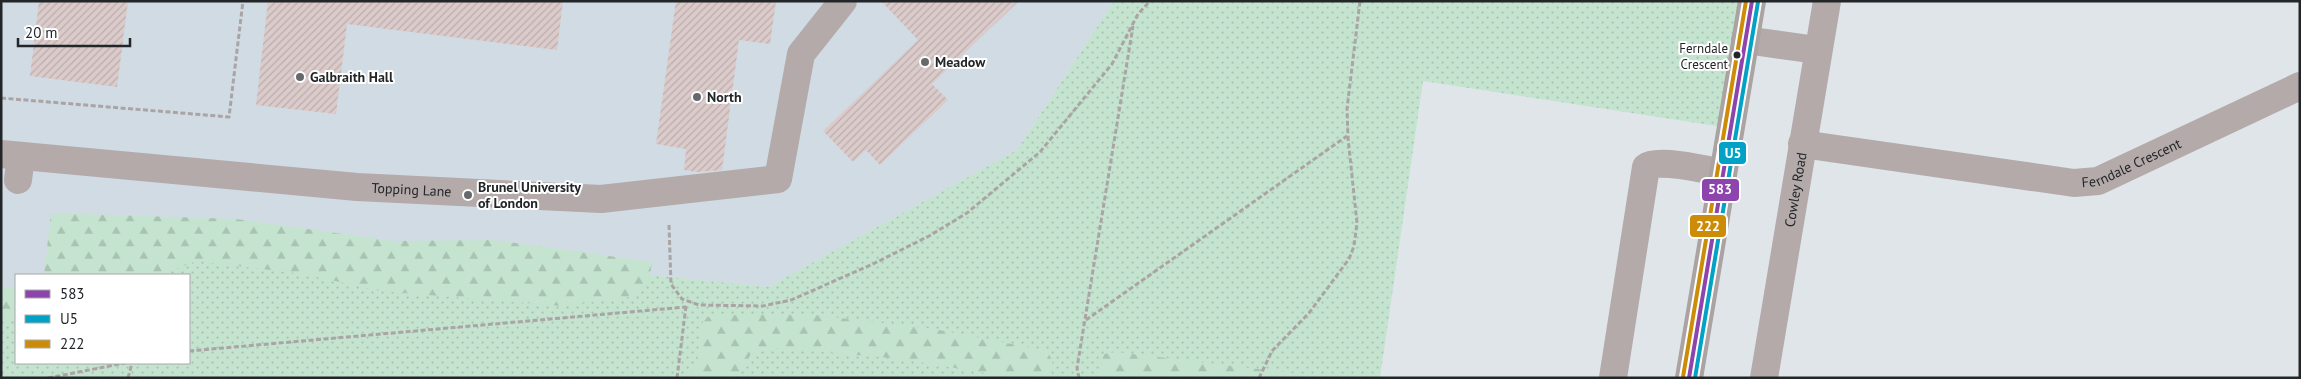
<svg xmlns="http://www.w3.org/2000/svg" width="2301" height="379" viewBox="0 0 2301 379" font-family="'PT Sans',sans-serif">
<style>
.built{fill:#d0dbe4}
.grass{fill:url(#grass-dots)}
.forest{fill:url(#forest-firs)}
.building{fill:url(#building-hatch)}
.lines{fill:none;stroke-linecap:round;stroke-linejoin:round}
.path{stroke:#aaa4a4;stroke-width:3;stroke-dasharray:5 2.5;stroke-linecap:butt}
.minor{stroke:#b3aaa9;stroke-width:28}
.major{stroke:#aba2a2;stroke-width:28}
.bus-1-casing{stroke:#fff;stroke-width:8}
.bus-2-casing{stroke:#fff;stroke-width:8}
.bus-3-casing{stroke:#fff;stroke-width:8}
.bus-1{stroke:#8e44ad;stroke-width:4}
.bus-2{stroke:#02a2c6;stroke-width:4}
.bus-3{stroke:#cd8c08;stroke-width:4}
.bus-dot{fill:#232629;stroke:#fff;stroke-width:2}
.poi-dot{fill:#65696c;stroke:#fff;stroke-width:2}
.labels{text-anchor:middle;stroke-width:4;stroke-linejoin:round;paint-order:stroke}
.bus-label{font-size:13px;fill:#232629;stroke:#fff;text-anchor:end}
.poi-label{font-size:14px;font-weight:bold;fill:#232629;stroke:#fff;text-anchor:start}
.street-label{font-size:14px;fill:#232629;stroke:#fff}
.line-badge{stroke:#fff;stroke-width:2}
.badge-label{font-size:14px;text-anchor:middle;font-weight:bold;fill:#fff}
</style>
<defs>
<pattern id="grass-dots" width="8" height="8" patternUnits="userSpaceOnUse" patternTransform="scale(1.25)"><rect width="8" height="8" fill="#c5e4d0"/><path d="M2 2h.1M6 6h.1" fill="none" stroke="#a9c3b3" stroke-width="1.8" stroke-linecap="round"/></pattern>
<pattern id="forest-firs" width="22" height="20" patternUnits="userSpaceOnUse" patternTransform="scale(1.25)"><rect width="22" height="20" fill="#c5e4d0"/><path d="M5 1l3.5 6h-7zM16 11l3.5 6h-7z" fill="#a9c3b3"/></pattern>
<pattern id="building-hatch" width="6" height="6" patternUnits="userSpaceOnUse" patternTransform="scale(1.25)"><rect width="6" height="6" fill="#dbcbca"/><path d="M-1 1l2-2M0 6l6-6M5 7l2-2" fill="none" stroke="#bcaeae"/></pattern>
</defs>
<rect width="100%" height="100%" fill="#e0e5e9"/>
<path class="built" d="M 1,1 L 1114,1 L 1017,150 L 768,287 L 650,275 L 16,275 L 16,303 L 1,307 Z"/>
<path class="grass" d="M 1114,1 L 1747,1 L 1723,127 L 1423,81 L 1380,378 L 1,378 L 1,307 L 16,303 L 16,363 L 189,363 L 189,275 L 118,275 L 246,240 L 650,275 L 768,287 L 1017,150 Z"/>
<path class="forest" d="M 51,213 L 236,219 L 393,241 L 493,240 L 652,262 L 650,275 L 644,289 L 626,298 L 561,306 L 380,291 L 304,274 L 197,261 L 159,275 L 44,275 Z
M 1,286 L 16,288 L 16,317 L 1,321 Z
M 806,314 L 934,329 L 1047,351 C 1053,360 1056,369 1048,378 L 1016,378 L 901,359 L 825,352 L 772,348 L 751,354 L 743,368 L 733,378 L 690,378 L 698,352 L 701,324 L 707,318 L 717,315 Z
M 1116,352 L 1331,378 L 1101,378 L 1101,364 L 1104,354 Z"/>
<path class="building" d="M 39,1 L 128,1 L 117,87 L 30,76 Z
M 268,1 L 563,1 L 557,50 L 347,24 L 336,114 L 256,105 Z
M 676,1 L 776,1 L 770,44 L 739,40 L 722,170 L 697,172 L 684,170 L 686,149 L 656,144 Z
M 881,1 L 1019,1 L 932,84 L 948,100 L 880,165 L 866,150 L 853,162 L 823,131 L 918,40 Z"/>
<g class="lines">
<path class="path" d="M 1,98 L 229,117 L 243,1
M 669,225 L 671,284 L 682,299 L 699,305 L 763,306 L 791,300 L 873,264 L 929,236 L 967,213 L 1040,152 L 1112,64 L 1138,14 L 1150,1
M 1086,320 L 1347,136
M 189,351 L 686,307
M 48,378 L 125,363
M 128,378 L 132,363
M 677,378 L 686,306
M 1079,378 L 1077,368 L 1133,26
M 1259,378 L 1272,351 L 1309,313 L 1349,259 L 1354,246 L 1357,223 L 1348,138 L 1347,109 L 1360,1"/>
<g class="minor">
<path d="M 1745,40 L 1817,50"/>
<path id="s1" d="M 1802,144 L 2074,183 L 2098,181 L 2300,86"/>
<path id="s2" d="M 1,154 L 357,187 L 601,199 L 778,179 L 801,54 L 843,1"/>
<path d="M 18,180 L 21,156"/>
<path d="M 1613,378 L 1646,167 C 1657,158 1708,170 1723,173"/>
<path id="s3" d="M 1764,378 L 1827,1"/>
</g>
<path class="major" d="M 1689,378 L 1752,1"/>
<g class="bus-1-casing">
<path id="bus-1" d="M 1689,378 L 1752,1"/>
</g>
<g class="bus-2-casing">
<path id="bus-2" d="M 1695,378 L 1758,2"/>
</g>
<g class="bus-3-casing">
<path id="bus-3" d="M 1683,377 L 1746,1"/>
</g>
<use href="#bus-1" class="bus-1"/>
<use href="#bus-2" class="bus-2"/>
<use href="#bus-3" class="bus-3"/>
</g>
<circle class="bus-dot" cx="1737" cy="55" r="4.5"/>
<g class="poi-dot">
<circle cx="925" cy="62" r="5"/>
<circle cx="300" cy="77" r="5"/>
<circle cx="697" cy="97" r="5"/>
<circle cx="468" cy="195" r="5"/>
</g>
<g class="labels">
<g class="bus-label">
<text x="1728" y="53">Ferndale<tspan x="1728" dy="16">Crescent</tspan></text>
</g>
<g class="poi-label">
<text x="935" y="67">Meadow</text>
<text x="310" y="82">Galbraith Hall</text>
<text x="707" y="102">North</text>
<text x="478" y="192">Brunel University<tspan x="478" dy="16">of London</tspan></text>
</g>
<g class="street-label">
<text dy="5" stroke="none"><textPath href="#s1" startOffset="336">Ferndale Crescent</textPath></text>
<text dy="5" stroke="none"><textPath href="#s3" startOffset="191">Cowley Road</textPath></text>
<text dy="5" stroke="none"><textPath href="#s2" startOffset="412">Topping Lane</textPath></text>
</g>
</g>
<g class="line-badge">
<rect x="1718" y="141" width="29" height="24" rx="5" fill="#02a2c6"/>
<rect x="1701" y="178" width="39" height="24" rx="5" fill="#8e44ad"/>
<rect x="1689" y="214" width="38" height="24" rx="5" fill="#cd8c08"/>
</g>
<g class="badge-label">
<text x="1733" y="158">U5</text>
<text x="1720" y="194">583</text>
<text x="1708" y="231">222</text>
</g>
<rect width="2301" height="379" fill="none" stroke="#232629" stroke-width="5"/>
<rect x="15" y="274" width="175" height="90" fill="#ffffff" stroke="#a7a8a9"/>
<rect x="25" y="290" width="25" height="8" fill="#8e44ad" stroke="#a7a8a9"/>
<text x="60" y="299" font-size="15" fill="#232629">583</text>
<rect x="25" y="315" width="25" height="8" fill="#02a2c6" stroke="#a7a8a9"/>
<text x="60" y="324" font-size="15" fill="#232629">U5</text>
<rect x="25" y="340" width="25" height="8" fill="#cd8c08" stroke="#a7a8a9"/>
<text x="60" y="349" font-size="15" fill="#232629">222</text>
<path d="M18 38v8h112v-8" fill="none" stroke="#232629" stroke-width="2.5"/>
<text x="25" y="38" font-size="15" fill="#232629" stroke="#ffffff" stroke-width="4" paint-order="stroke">20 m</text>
</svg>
